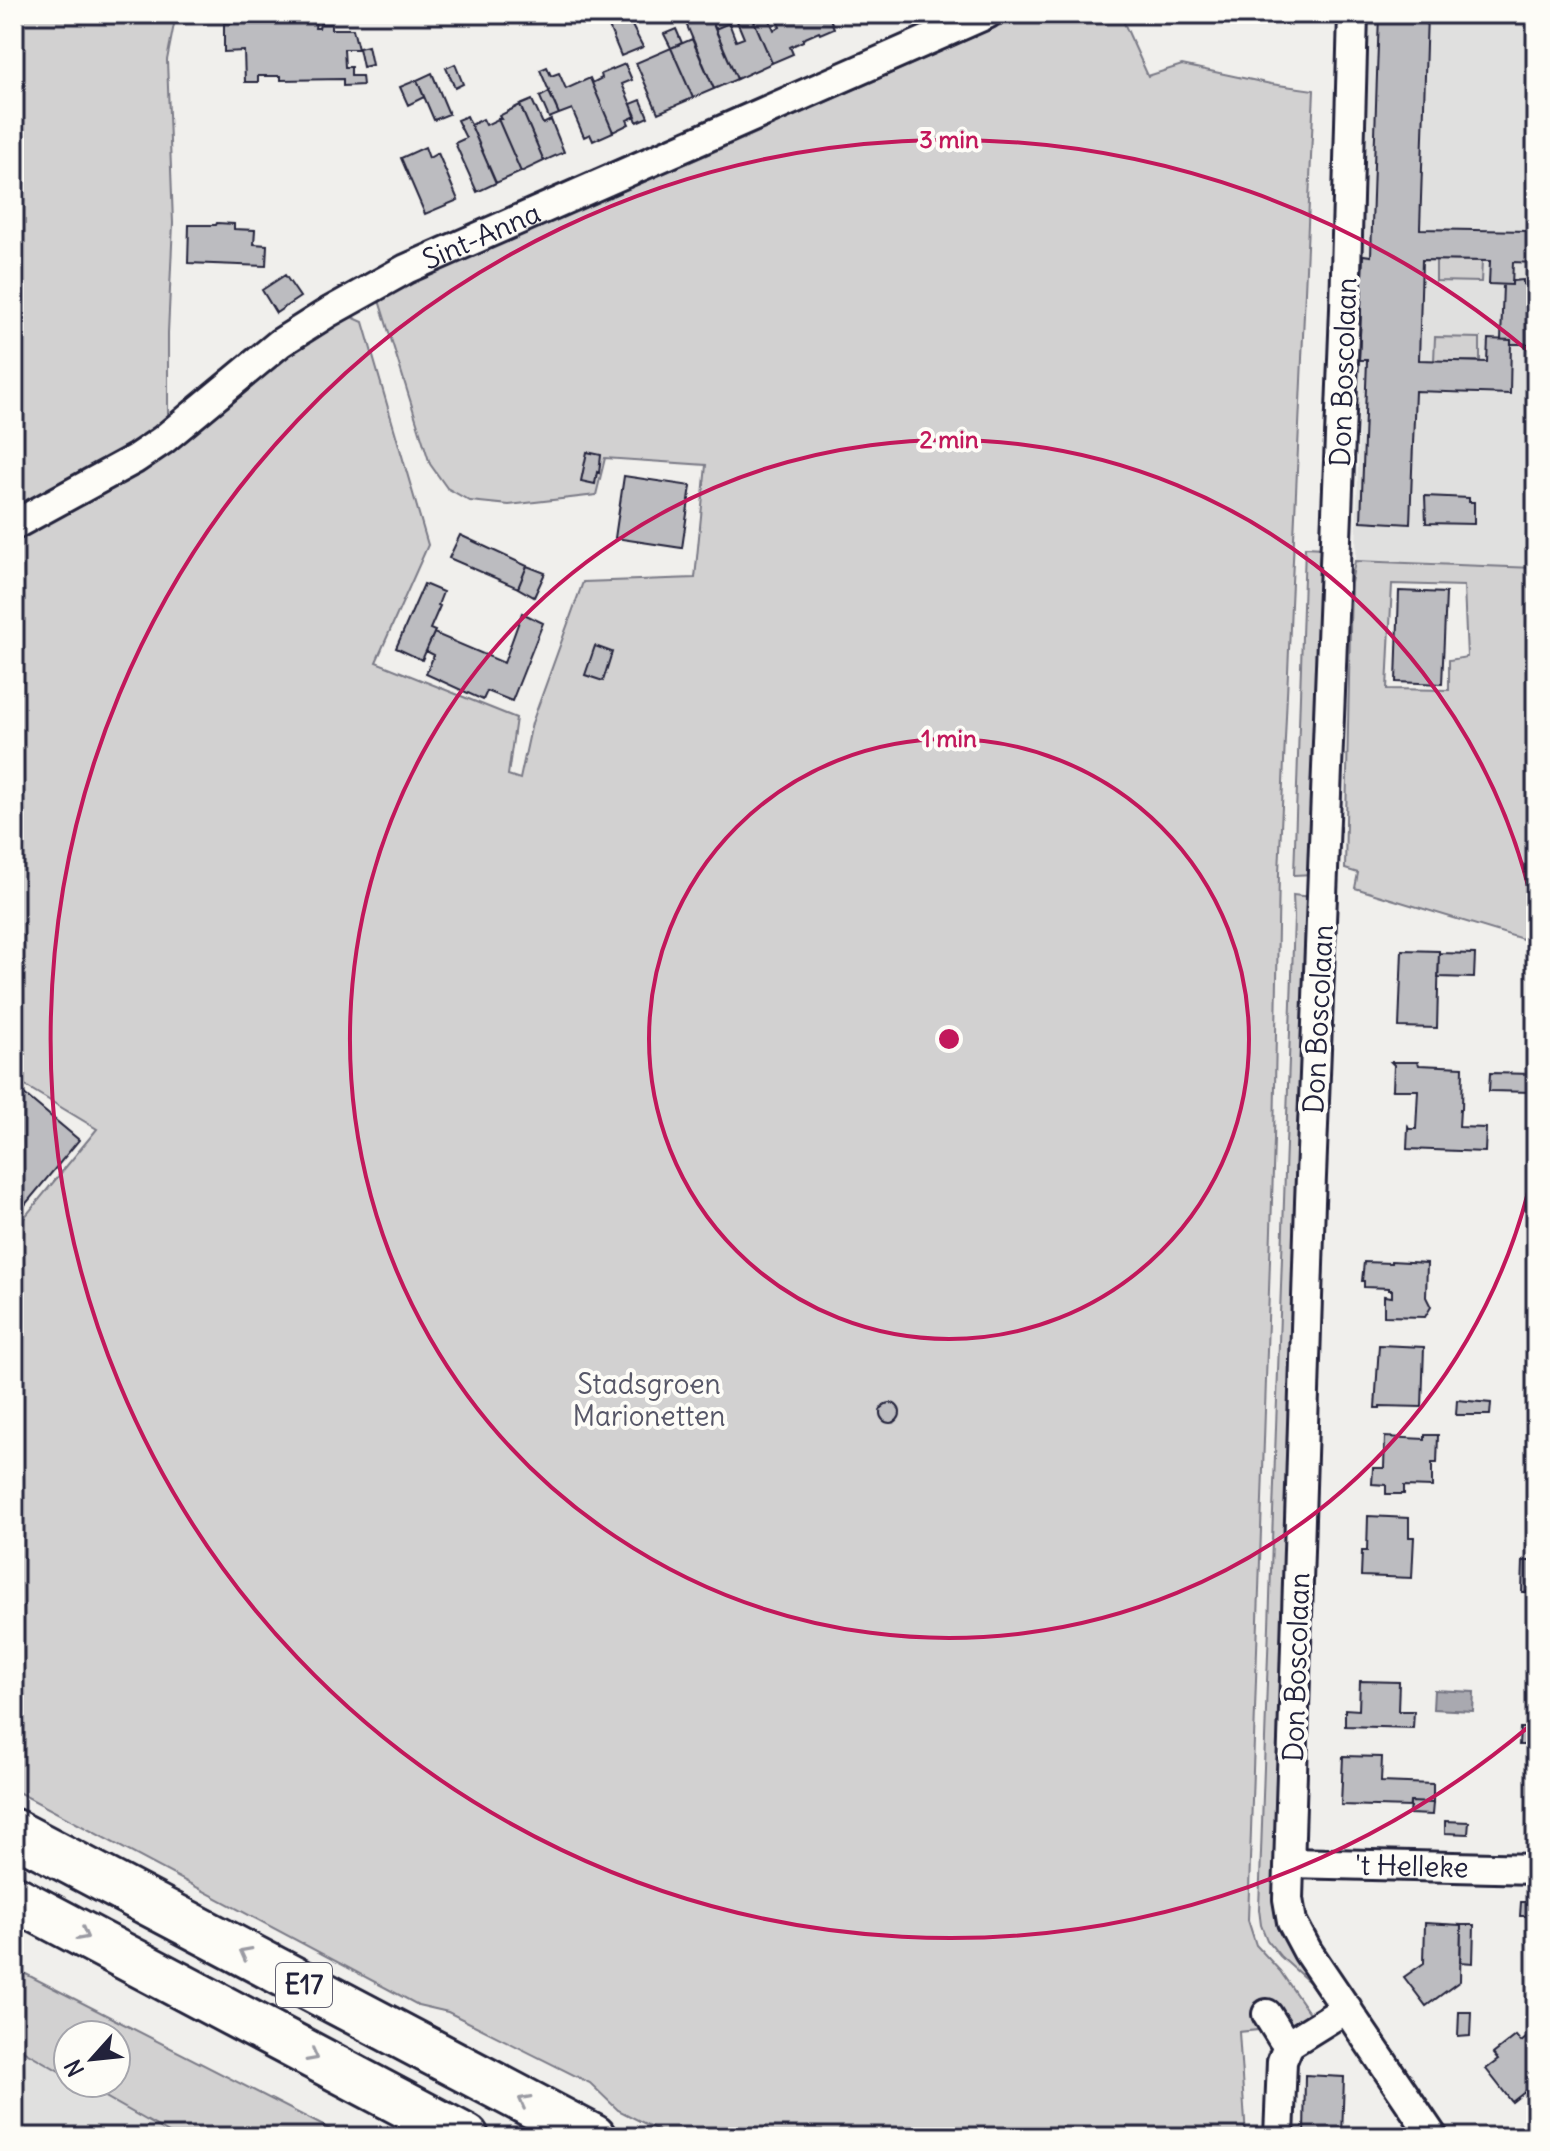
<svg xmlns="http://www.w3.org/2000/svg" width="1550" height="2151" viewBox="0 0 1550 2151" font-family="Delius,sans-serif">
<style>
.built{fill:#e0e0df}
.green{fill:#d2d1d1;stroke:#7a7a86;stroke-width:2;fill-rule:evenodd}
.water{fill:#a9a9b0;stroke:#737381;stroke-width:2}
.building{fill:#bcbcc0;stroke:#22223b;stroke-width:2}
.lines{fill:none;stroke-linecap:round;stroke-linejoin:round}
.minor-casing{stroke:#22223b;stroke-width:34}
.motorway-casing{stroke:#22223b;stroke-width:50}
.minor{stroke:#fdfcf7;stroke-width:28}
.motorway{stroke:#fdfcf7;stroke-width:44}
.oneway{stroke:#9a9aa2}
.ring{fill:none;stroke:#c2185b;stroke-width:4}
.labels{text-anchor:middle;stroke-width:8;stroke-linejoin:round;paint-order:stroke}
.shield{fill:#fdfcf7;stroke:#646373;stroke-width:2}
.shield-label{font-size:26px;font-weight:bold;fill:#22223b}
.street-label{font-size:28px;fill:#22223b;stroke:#fdfcf7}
.park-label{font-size:28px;fill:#575768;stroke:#fdfcf7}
.centre{fill:#c2185b;stroke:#fdfcf7;stroke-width:4}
.ring-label{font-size:24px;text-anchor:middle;font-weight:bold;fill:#c2185b;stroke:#fdfcf7;stroke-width:8;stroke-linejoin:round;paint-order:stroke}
</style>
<rect width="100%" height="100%" fill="#f0efec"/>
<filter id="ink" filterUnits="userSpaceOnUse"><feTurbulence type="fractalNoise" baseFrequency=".0125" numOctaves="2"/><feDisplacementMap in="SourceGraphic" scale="16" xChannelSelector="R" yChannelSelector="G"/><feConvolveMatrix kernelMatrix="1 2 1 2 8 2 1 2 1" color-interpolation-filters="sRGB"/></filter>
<g filter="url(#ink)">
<path class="built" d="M 1367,14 L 1536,14 L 1536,568 L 1356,561 Z
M 14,2045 L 68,2076 L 68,2083 L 81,2083 L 176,2137 L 14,2137 Z"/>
<path class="green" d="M 14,14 L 176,14 L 167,60 L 173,223 L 168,333 L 168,416 L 206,421 L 302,340 L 352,317 L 363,322 L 428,545 L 376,662 L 516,718 L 508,775 L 520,779 L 532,723 L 583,582 L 695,578 L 706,465 L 605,458 L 596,495 L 509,505 L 470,501 L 447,488 L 430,464 L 378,297 L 736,142 L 1025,14 L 1120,14 L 1148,76 L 1182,65 L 1271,84 L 1314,90 L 1279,873 L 1274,1140 L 1248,1920 L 1256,1945 L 1280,1971 L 1309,2013 L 1287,2027 L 1239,2032 L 1246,2137 L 671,2137 L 618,2110 L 590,2083 L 448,2012 L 418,2005 L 14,1790 L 14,1230 L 97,1129 L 14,1079 Z
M 1436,260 L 1482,261 L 1481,282 L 1436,281 Z
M 1435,337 L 1480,338 L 1480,361 L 1434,361 Z
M 1305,547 L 1324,548 L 1313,874 L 1294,875 Z
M 1355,561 L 1536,568 L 1536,943 L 1355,888 L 1358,873 L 1345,869 L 1351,583 ZM 1392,584 L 1464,586 L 1467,657 L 1449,660 L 1449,690 L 1387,689 Z
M 1293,895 L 1310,897 L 1291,1318 L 1277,1919 L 1282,1934 L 1324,1996 L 1320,1998 L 1309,1982 L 1280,1956 L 1267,1940 L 1261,1925 L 1259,1909 L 1294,918 Z
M 14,1968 L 345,2137 L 176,2137 L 81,2083 L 116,2083 L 116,2035 L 68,2035 L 68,2076 L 14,2045 Z"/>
<path class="water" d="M 1434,1690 L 1474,1692 L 1473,1711 L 1433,1709 Z"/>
<path class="building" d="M 218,14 L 307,14 L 306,17 L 316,17 L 316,20 L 224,23 L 224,19 L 219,19 Z
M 626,14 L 643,47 L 621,56 L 607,22 Z
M 701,14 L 709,14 L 737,79 L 714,89 L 685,21 Z
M 709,14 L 725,14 L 729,23 L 715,29 Z
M 734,14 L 751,14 L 772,63 L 737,79 L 715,29 L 729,23 L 736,41 L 744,38 Z
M 751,14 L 767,14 L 774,30 L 780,27 L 775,14 L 828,14 L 834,28 L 820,34 L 819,32 L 803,39 L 803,41 L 790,47 L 793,54 L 772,63 Z
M 1379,14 L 1427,14 L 1420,229 L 1528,231 L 1530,171 L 1536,171 L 1536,263 L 1513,262 L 1512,285 L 1489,284 L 1490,261 L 1422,260 L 1419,360 L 1487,362 L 1488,339 L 1511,340 L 1510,394 L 1415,391 L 1410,524 L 1361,521 L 1367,360 L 1359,360 L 1363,255 L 1371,256 Z
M 316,20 L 315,28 L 319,28 L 320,24 L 331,24 L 331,29 L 353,29 L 358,49 L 344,49 L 345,67 L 351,67 L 351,76 L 362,76 L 363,85 L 343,86 L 343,79 L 281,80 L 281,76 L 258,76 L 258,82 L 245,82 L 244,51 L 224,52 L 224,23 Z
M 676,29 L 682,43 L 671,48 L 664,34 Z
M 692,39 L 714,89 L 693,98 L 671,48 Z
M 368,46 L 372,65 L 363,67 L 359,48 Z
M 671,48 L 693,98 L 658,113 L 636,63 Z
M 455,64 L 463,84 L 455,88 L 446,68 Z
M 625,64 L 632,80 L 622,84 L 636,116 L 627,120 L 629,124 L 613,132 L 592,83 L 602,78 L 601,74 Z
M 547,67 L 551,76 L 559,73 L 566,89 L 590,78 L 613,132 L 593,141 L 590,134 L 584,137 L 572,109 L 559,114 L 540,70 Z
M 432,73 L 449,114 L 434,120 L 417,80 Z
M 417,80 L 424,97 L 408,105 L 400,87 Z
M 549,92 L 559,114 L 549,118 L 540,97 Z
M 532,100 L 543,124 L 551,120 L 564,152 L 544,161 L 520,105 Z
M 641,100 L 648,117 L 637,122 L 631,104 Z
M 520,105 L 544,161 L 521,172 L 498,119 L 501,119 L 499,116 Z
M 467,116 L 496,183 L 477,192 L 455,143 L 466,138 L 457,120 Z
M 483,119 L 486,125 L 498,119 L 521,172 L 496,183 L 471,125 Z
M 425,147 L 429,158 L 438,153 L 458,200 L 425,214 L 401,158 Z
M 217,223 L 234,224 L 234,229 L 255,230 L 254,244 L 267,245 L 266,266 L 188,263 L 189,225 L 216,225 Z
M 285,275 L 300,297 L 276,313 L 262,290 Z
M 1523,280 L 1523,284 L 1536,282 L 1536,344 L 1511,344 L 1511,340 L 1501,340 L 1503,285 L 1512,285 L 1512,281 Z
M 587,452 L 601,455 L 599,473 L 597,472 L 595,484 L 581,481 Z
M 624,476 L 691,486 L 682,548 L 615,538 Z
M 1425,496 L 1469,498 L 1469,502 L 1474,502 L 1474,524 L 1426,523 Z
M 460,535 L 527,566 L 518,588 L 449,558 Z
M 527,566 L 545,573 L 534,597 L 518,588 Z
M 424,584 L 443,592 L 438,605 L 440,606 L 430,629 L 435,631 L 422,660 L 396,648 Z
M 1399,591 L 1446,593 L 1442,684 L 1396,682 Z
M 522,613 L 543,623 L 512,701 L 487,691 L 483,700 L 426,674 L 434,655 L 426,651 L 434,633 L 504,663 Z
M 595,646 L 612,652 L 603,681 L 585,675 Z
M 1402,950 L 1439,951 L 1437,1028 L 1399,1027 Z
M 1439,953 L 1475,954 L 1474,978 L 1438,977 Z
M 1391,1062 L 1418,1062 L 1419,1065 L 1463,1067 L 1462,1109 L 1460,1109 L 1459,1127 L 1486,1128 L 1485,1152 L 1407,1149 L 1408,1127 L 1409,1129 L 1416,1129 L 1418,1090 L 1391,1090 L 1393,1089 L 1394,1065 Z
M 1490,1073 L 1533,1074 L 1533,1092 L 1489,1091 Z
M 23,1093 L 79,1140 L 14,1218 L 14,1104 Z
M 1391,1261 L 1427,1263 L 1426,1297 L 1431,1307 L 1425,1317 L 1384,1316 L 1384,1296 L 1392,1297 L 1392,1290 L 1389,1290 L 1389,1288 L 1364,1287 L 1364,1281 L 1362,1281 L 1364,1262 L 1391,1263 Z
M 1379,1345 L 1424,1347 L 1422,1407 L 1380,1406 L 1380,1408 L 1375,1408 Z
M 1457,1400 L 1491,1403 L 1490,1415 L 1456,1415 Z
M880 1413a10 10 0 1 1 20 0a10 10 0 1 1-20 0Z
M 1425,1435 L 1438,1435 L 1437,1463 L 1432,1463 L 1432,1487 L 1404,1486 L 1404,1494 L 1386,1494 L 1386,1485 L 1372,1484 L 1373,1468 L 1384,1468 L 1385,1437 L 1425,1439 Z
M 1368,1516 L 1409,1518 L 1409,1537 L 1414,1537 L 1412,1578 L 1361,1576 L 1362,1551 L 1367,1551 Z
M 1523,1561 L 1536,1561 L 1536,1592 L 1522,1592 Z
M 1360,1681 L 1399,1682 L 1398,1711 L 1414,1711 L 1413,1728 L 1345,1726 L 1345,1709 L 1359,1710 Z
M 1520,1728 L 1536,1728 L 1536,1745 L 1519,1745 Z
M 1343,1756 L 1382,1757 L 1381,1782 L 1433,1784 L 1433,1803 L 1410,1802 L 1410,1807 L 1341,1805 Z
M 1410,1802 L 1433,1803 L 1432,1815 L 1409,1814 Z
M 1445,1821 L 1469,1822 L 1468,1834 L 1445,1833 Z
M 1521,1902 L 1536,1902 L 1536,1916 L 1520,1916 Z
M 1425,1923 L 1461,1925 L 1460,1981 L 1426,2006 L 1404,1977 L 1424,1963 Z
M 1461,1925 L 1474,1925 L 1473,1963 L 1460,1962 Z
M 1459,2012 L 1471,2012 L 1470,2036 L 1458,2037 Z
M 1536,2030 L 1536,2083 L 1512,2102 L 1486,2069 L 1498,2060 L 1493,2054 L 1516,2036 L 1521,2042 Z
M 1305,2075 L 1344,2077 L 1342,2137 L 1304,2137 Z"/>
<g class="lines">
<g class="minor-casing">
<g id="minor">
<path d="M 1353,14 L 1345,309 L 1310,1202 L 1288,1899 L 1292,1922 L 1308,1952 L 1433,2137"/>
<path id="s1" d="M 14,525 L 135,459 L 163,440 L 280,343 L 329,312 L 406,269 L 987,14"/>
<path id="s2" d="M 1290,1863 L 1536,1869"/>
<path d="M 1267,2014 L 1282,2038 L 1289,2044 L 1347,2008"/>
<path d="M 1279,2137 L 1282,2061 L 1289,2044"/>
</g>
</g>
<g class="motorway-casing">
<path id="motorway" d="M 14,1832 L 593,2137
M 14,1898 L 466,2137"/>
</g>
<use href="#minor" class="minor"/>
<use href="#motorway" class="motorway"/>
</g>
<defs><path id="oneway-chevron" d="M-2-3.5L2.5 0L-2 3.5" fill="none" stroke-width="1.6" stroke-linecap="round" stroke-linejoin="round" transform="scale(2)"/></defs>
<g class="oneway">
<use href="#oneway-chevron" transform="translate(83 1935) rotate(28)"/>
<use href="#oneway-chevron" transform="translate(245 1953) rotate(-152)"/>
<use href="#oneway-chevron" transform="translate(313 2056) rotate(28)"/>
<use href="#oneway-chevron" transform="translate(524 2101) rotate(-152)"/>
</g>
</g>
<g class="ring">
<circle cx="949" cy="1039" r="300"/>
<path d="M1536 1158A599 599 0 1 1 1536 920"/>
<path d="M1533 1723A899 899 0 1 1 1533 355"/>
</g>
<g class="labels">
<rect class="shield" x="276" y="1963" width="56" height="44" rx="6"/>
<g class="shield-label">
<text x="304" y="1994">E17</text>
</g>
<g class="street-label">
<text dy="10" stroke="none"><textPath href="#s1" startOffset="552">Sint-Anna</textPath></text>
<text transform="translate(1343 372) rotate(-88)" y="10">Don Boscolaan</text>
<text transform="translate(1318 1019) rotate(-87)" y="10">Don Boscolaan</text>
<text transform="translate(1296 1667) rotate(-88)" y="10">Don Boscolaan</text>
<text dy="10" stroke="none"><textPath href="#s2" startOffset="122">'t Helleke</textPath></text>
</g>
<g class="park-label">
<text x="649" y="1394">Stadsgroen<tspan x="649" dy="32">Marionetten</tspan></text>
</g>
</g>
<circle cx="949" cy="1039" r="12" class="centre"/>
<g class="ring-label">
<text x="949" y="148">3 min</text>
<text x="949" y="448">2 min</text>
<text x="949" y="747">1 min</text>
</g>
<rect width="1550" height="2151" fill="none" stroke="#fdfcf7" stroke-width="48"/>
<rect x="24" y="24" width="1502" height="2103" fill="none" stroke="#22223b" stroke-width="3" filter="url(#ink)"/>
<g transform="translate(92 2059) rotate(243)"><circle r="38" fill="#fdfcf7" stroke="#a5a5ac" stroke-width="2"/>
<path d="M0-6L14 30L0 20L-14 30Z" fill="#22223b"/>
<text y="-12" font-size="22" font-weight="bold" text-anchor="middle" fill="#22223b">N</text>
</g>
</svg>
